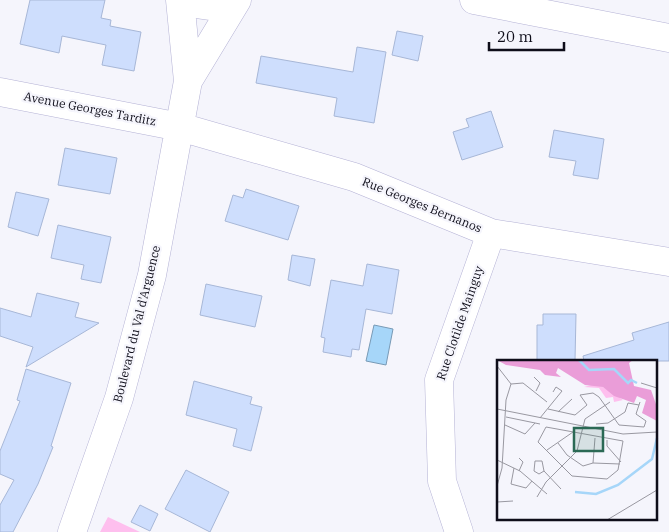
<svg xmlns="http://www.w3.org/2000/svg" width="669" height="532" viewBox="0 0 669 532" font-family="'IBM Plex Serif',serif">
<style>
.green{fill:#febfee}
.water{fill:#a6d6f9;stroke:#789ab6}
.building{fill:#cedefd;stroke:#a7b7d7}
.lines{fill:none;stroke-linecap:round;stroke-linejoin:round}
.street-casing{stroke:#b4b2d5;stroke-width:29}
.secondary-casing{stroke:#b4b2d5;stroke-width:29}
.street{stroke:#fff;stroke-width:28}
.secondary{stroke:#fff;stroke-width:28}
.labels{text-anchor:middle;stroke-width:4.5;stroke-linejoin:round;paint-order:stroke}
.street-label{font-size:12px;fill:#0e0d19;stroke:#f5f5fc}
.inset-river{fill:none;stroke:#a6d6f9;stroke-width:2.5}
.inset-road{fill:none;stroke:#9998a1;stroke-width:1}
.view{fill:#2b6955;fill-opacity:0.15;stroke:#2b6955;stroke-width:2.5}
.inset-edge{fill:none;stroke:#0e0d19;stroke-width:2.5}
</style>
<rect width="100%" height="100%" fill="#f5f5fc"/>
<path class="green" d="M 108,517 L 140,532 L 100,532 Z"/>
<path class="water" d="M 374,325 L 393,329 L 386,365 L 366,361 Z"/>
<path class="building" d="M 30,0 L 105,0 L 101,18 L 111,20 L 110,26 L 141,32 L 134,71 L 102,65 L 106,45 L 62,36 L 59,53 L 20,44 Z
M 397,31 L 423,36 L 418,61 L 392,55 Z
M 357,47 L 386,52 L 374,123 L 334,116 L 337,98 L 256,83 L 261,56 L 353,72 Z
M 491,111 L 503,147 L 462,160 L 453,132 L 469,127 L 466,119 Z
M 554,130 L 604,139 L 598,179 L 573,175 L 576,161 L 549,157 Z
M 65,148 L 117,158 L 110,194 L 58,185 Z
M 246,189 L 299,206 L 288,240 L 225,221 L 233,195 L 243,198 Z
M 16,192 L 49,199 L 38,236 L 8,227 Z
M 58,225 L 111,237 L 101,283 L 81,279 L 84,265 L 51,258 Z
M 292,255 L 315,259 L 310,286 L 288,280 Z
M 367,264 L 399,270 L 392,314 L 366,309 L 359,350 L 352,349 L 351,357 L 323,352 L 325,338 L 321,337 L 331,280 L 363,286 Z
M 206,284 L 262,296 L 255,327 L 200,315 Z
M 37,293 L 79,303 L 75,317 L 99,323 L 26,367 L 33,347 L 0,336 L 0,308 L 31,317 Z
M 543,314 L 576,314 L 575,361 L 537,361 L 537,325 L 543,325 Z
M 669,322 L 669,361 L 584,361 L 583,356 L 634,340 L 632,333 Z
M 26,369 L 71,383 L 51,446 L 53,447 L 38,484 L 13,532 L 0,532 L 0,505 L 14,480 L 0,474 L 0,451 L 20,401 L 17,400 Z
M 194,381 L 252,397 L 250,404 L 262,407 L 251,451 L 233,446 L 237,429 L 186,415 Z
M 186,470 L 229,492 L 210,532 L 165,509 Z
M 140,505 L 158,514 L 150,531 L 131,522 Z"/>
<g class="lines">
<g class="street-casing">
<path id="street" d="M 181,2 L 231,9
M 188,81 L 237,0
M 0,92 L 180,127 L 354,177 L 491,233 L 669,262
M 72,532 L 119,398 L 152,275 L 188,81 L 180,0
M 459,532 L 442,481 L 439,380 L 491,233"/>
</g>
<g class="secondary-casing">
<path id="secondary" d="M 474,0 L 669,38"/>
</g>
<use href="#street" class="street"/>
<use href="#secondary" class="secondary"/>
</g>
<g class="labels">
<g class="street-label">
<text transform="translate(90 109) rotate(11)" y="4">Avenue Georges Tarditz</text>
<text transform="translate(422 205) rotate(22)" y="4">Rue Georges Bernanos</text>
<text transform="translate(460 323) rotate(-71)" y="4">Rue Clotilde Mainguy</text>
<text transform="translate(137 324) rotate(-76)" y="4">Boulevard du Val d'Arguence</text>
</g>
</g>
<g transform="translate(497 360)">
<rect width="160" height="160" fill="#f5f5fc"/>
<path d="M 98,24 L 106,27 L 126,40 L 117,42 L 116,37 L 109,38 L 102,28 L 87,27 Z" fill="#febfee"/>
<path d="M 0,0 L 136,0 L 132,3 L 137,26 L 154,30 L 160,47 L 160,61 L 145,53 L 149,40 L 140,36 L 137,43 L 117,36 L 106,27 L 88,25 L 61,8 L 59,13 L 64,17 L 48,15 L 43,10 L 9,5 Z" fill="#ea9dd8"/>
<path class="inset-river" d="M 82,0 L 92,10 L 117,9 L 131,23 L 134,20 L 140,23M 78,132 L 99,134 L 121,125 L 155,99 L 160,78"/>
<path class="inset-road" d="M 0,6 L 14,24 L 9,40 L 5,108 L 0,126M 37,17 L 43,23 L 39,31M 144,23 L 160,28M 14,24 L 26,23 L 50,42M 0,49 L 126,74 L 160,72M 51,49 L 78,55 L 90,45 L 83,35 L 96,33 L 102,37 L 122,65 L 147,67 L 149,61 L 139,54 L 143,42M 61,52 L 75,39M 9,57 L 43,64M 43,58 L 65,31 L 59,27 L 56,32M 99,64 L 111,63 L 128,52 L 131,43 L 142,45M 8,65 L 28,74 L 38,63M 49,67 L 126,81 L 121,110 L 110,119 L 75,116 L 41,82 ZM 110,80 L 110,86 L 124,102M 61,83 L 70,95 L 86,106 L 96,103 L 123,104M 50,90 L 76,72M 22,98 L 26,102 L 22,111M 0,100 L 23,111 L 50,134M 96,103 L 98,78M 17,108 L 14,124 L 29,128 L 35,121M 47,111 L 42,114 L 37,111 L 38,101 L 45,101 L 47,111 L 64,129M 40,137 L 49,122 L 80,91 L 88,59 L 113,42M 0,142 L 16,141M 110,160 L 160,130"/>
<path class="view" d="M 77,68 L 106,68 L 106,91 L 77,91 Z"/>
<rect width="160" height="160" class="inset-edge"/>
</g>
<path d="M489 42v8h75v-8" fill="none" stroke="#0e0d19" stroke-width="2.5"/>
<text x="497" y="42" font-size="15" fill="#0e0d19" stroke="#f5f5fc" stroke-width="4" paint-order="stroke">20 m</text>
</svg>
